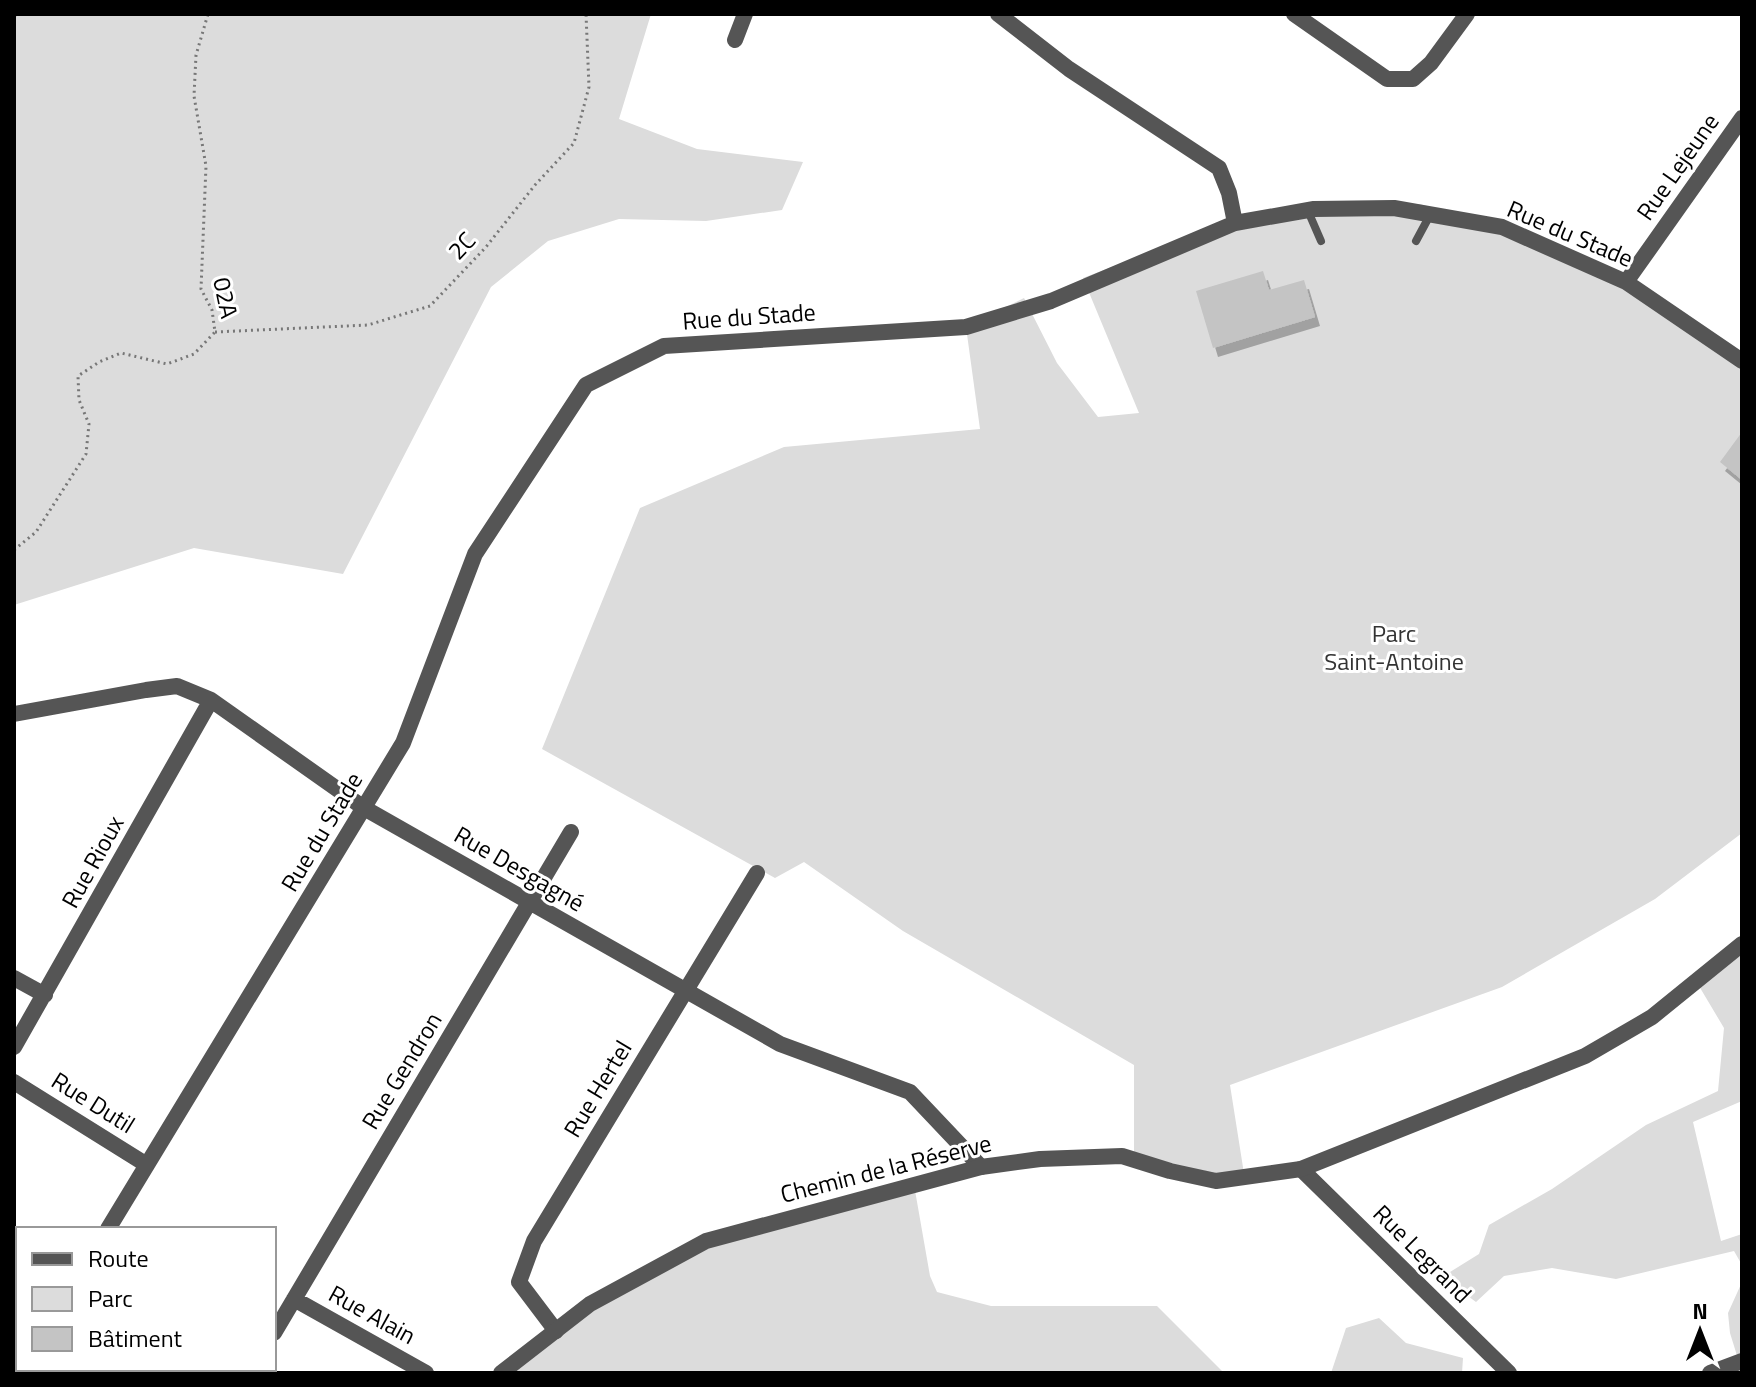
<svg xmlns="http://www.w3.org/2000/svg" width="1756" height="1387" viewBox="0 0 1756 1387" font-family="'Titillium Web',sans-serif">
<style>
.green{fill:#dcdcdc}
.building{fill:#c4c4c4;filter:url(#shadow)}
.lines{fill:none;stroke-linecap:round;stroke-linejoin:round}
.path{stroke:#777;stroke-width:3;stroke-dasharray:2 4;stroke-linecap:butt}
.service{stroke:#555;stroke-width:8}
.minor{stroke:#555;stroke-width:16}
.tertiary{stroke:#555;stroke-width:16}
.labels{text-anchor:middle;stroke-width:6;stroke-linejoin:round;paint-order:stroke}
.street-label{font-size:24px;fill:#000;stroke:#fff}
.park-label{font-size:24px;fill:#333;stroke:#fff}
</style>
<defs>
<filter id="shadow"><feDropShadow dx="5" dy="9" stdDeviation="0" flood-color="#0004"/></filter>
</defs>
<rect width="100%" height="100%" fill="#fff"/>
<path class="green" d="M 14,14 L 651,14 L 619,119 L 697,149 L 803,162 L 782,210 L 706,221 L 619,219 L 548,241 L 491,287 L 343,574 L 194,548 L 14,605 Z
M 1321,203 L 1419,204 L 1519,229 L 1565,247 L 1742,365 L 1742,833 L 1655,899 L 1502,987 L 1230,1085 L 1245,1180 L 1134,1161 L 1134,1065 L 903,931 L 804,862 L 775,878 L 542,749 L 640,508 L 784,447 L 980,429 L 966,327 L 1024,298 L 1057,363 L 1098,417 L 1139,413 L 1083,278 L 1231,221 Z
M 1742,951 L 1742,1101 L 1693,1122 L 1721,1241 L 1742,1234 L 1742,1265 L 1734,1251 L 1616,1279 L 1552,1268 L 1504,1276 L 1476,1302 L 1442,1277 L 1479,1254 L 1489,1225 L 1552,1189 L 1646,1125 L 1718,1091 L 1724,1028 L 1696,981 Z
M 913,1179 L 930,1276 L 937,1292 L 991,1306 L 1157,1306 L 1224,1373 L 494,1373 L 705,1241 Z
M 1742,1282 L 1742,1361 L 1739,1362 L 1730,1333 L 1728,1313 Z
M 1379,1318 L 1406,1343 L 1463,1358 L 1462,1373 L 1331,1373 L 1346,1328 Z"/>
<path class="building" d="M 1263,271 L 1269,290 L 1304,280 L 1315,317 L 1213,348 L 1196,291 Z
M 1742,432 L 1742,480 L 1720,462 Z"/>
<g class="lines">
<path class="path" d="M 14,16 L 18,14
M 215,332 L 368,325 L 430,306 L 486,247 L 535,185 L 574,143 L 589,87 L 586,14
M 14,550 L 36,532 L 86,454 L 89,424 L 79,400 L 78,376 L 99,362 L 121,353 L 167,364 L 194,354 L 215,332 L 212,310 L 201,289 L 206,166 L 194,96 L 196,55 L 208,14"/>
<path class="service" d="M 1308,211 L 1321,241
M 1416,241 L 1430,215"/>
<path class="minor" d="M 998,14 L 1069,69 L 1219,168 L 1229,193 L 1235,223
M 1294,14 L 1387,79 L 1413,79 L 1431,63 L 1467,14
M 735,40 L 745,14
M 1626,282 L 1742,118
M 14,714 L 146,690 L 177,686 L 211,700 L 364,808 L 780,1044 L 910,1092 L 981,1167
M 14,978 L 45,995
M 14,1047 L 211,700
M 14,1082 L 147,1165
M 1301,1169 L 1509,1373
M 108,1229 L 403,743 L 475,554 L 586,385 L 664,346 L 966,327 L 1051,301 L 1235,223 L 1314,209 L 1394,208 L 1502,227 L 1626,282 L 1742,361
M 294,1299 L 426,1373
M 556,1331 L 519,1282 L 534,1241 L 757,873
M 274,1333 L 571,832
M 20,1373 L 22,1369
M 250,1373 L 253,1369
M 1710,1373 L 1742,1361"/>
<path class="tertiary" d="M 501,1373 L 590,1304 L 706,1241 L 981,1167 L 1040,1159 L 1122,1156 L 1170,1171 L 1216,1181 L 1301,1169 L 1585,1056 L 1652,1017 L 1742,944"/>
</g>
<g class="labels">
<g class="street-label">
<text transform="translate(1678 167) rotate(-55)" y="8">Rue Lejeune</text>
<text transform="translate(1570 234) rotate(23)" y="8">Rue du Stade</text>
<text transform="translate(462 246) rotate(-47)" y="8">2C</text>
<text transform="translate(225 298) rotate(78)" y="8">02A</text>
<text transform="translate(749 317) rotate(-4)" y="8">Rue du Stade</text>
<text transform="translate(322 832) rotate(-59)" y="8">Rue du Stade</text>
<text transform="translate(93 862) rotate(-61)" y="8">Rue Rioux</text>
<text transform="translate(519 869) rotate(30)" y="8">Rue Desgagné</text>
<text transform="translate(402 1071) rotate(-59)" y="8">Rue Gendron</text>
<text transform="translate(598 1089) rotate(-59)" y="8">Rue Hertel</text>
<text transform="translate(93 1103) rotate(32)" y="8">Rue Dutil</text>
<text transform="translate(886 1169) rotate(-14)" y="8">Chemin de la Réserve</text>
<text transform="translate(1422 1254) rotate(45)" y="8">Rue Legrand</text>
<text transform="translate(372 1315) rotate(29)" y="8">Rue Alain</text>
</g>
<g class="park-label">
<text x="1394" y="642">Parc<tspan x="1394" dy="28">Saint-Antoine</tspan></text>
</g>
</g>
<rect width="1756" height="1387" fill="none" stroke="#000000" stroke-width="32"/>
<rect x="16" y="1227" width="260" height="144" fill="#ffffff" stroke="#999999" stroke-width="2"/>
<rect x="32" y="1253" width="40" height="12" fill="#555555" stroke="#999999" stroke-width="2"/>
<text x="88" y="1267" font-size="24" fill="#000000">Route</text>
<rect x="32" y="1287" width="40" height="24" fill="#dcdcdc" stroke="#999999" stroke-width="2"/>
<text x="88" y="1307" font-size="24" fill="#000000">Parc</text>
<rect x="32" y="1327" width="40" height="24" fill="#c4c4c4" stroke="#999999" stroke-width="2"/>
<text x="88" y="1347" font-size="24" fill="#000000">Bâtiment</text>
<g transform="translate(1700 1331)" stroke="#ffffff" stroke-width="6" paint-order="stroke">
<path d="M0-6L14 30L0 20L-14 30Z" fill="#000000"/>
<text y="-12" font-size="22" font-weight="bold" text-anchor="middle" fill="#000000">N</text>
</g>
</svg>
